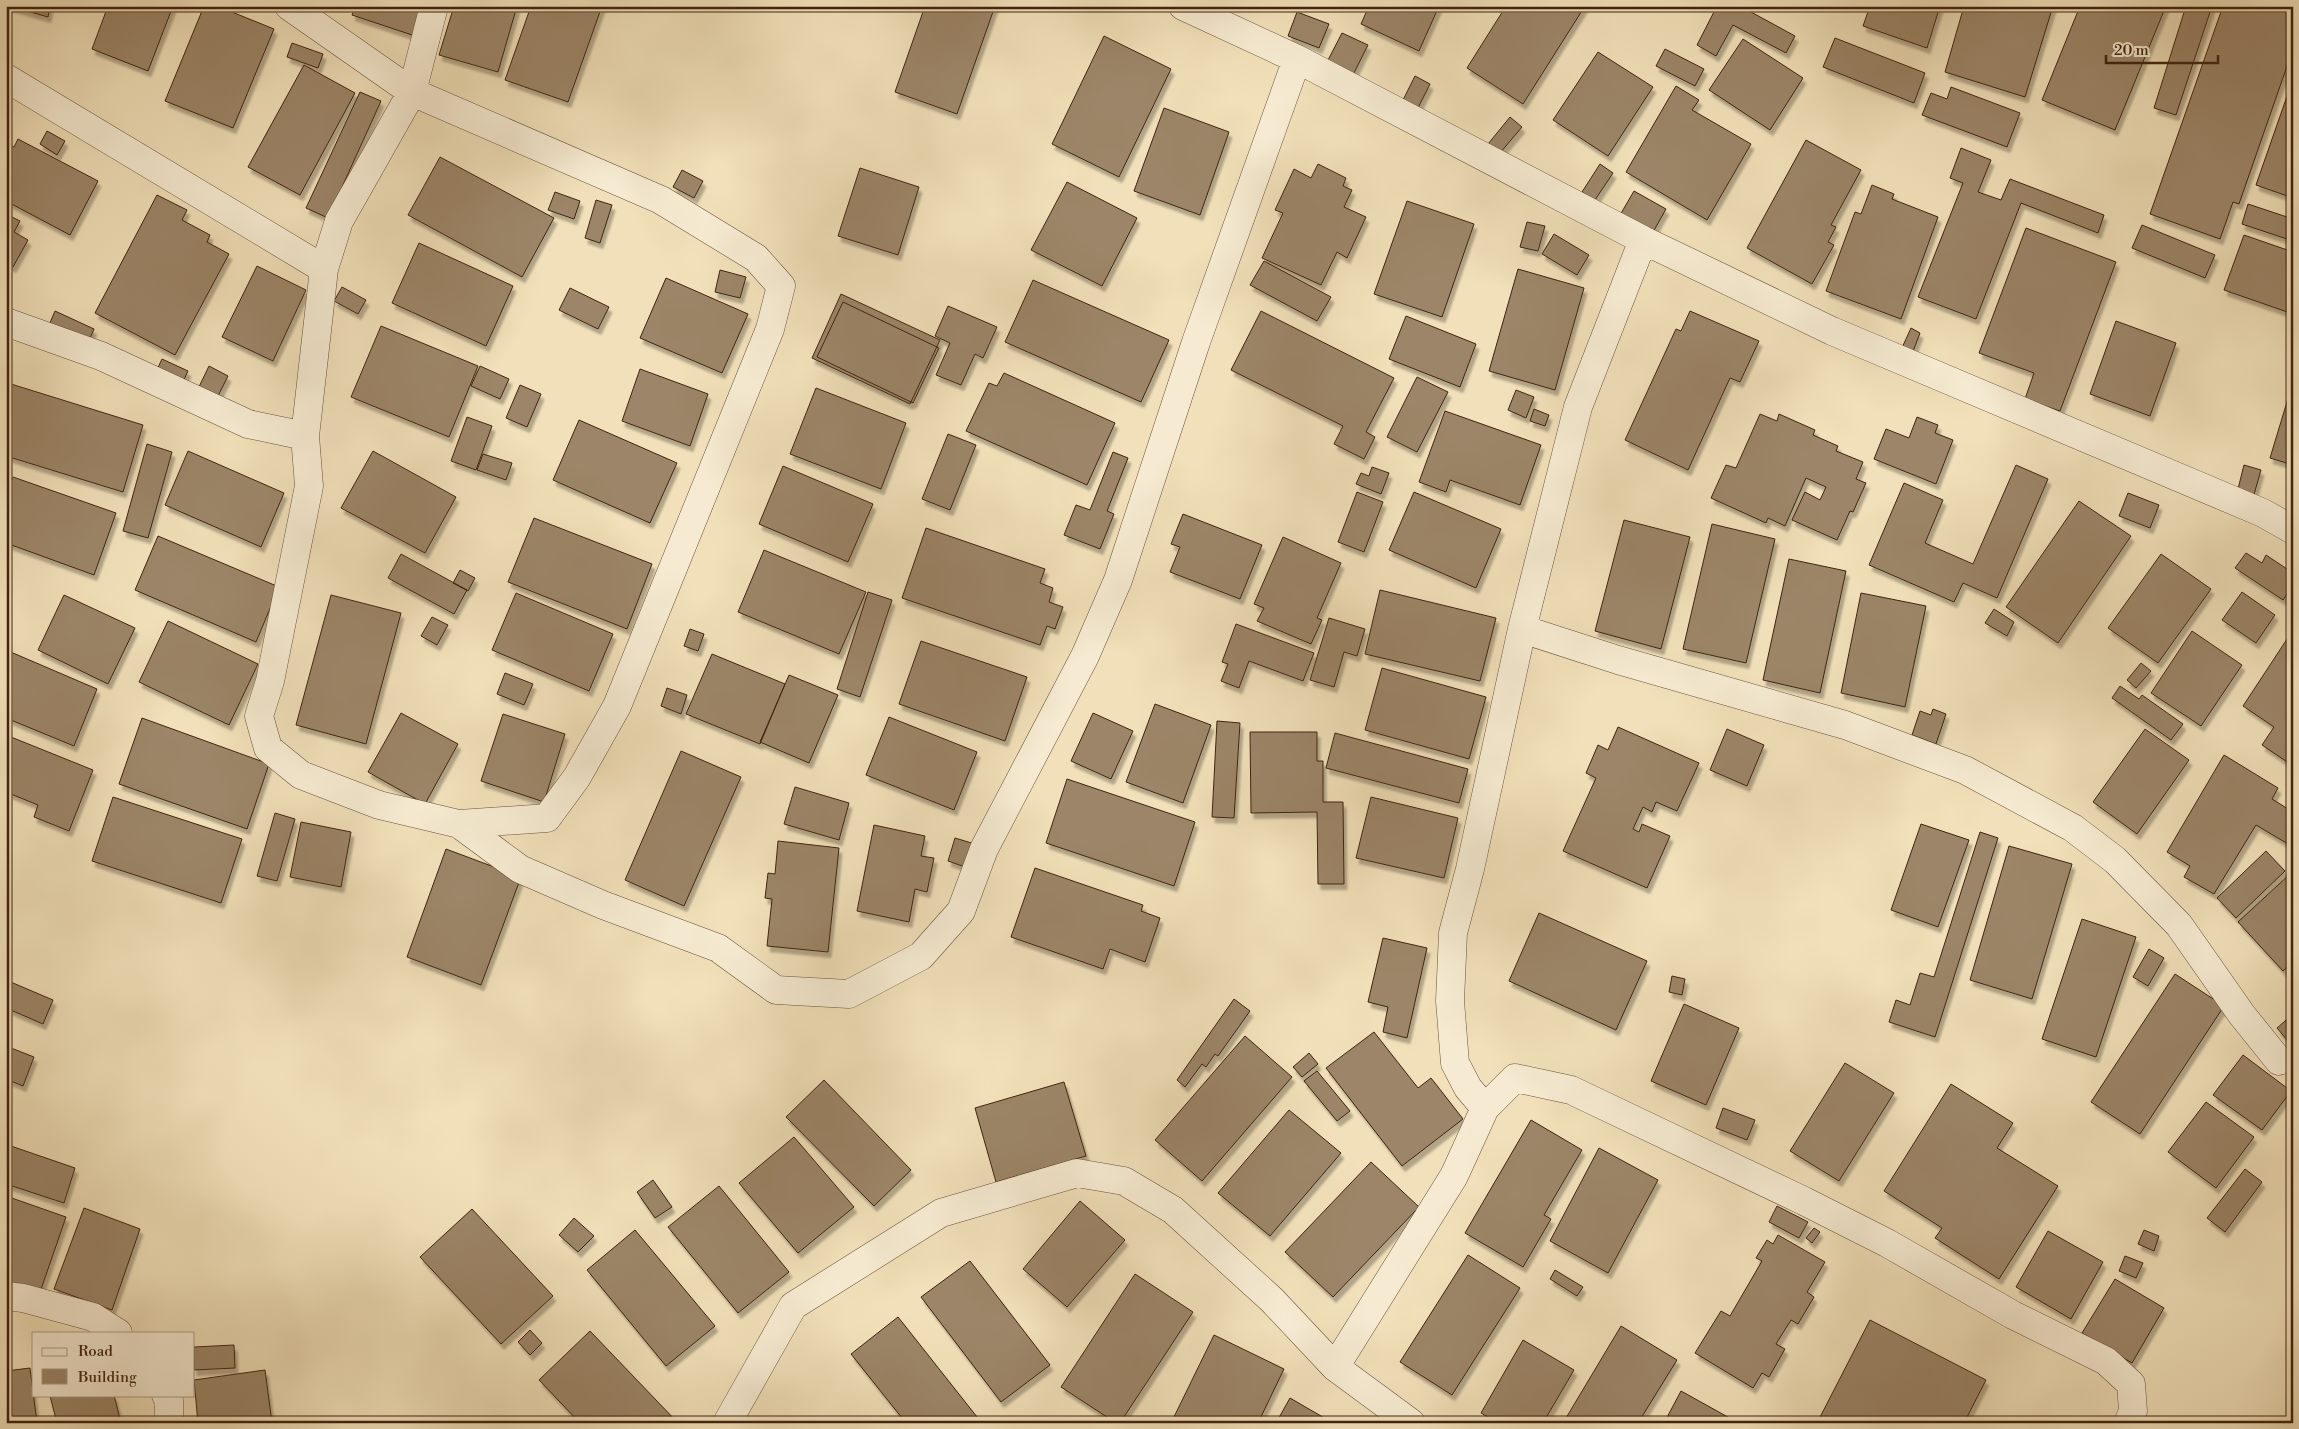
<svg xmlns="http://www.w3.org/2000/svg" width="2299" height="1429" viewBox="0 0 2299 1429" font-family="'Libre Bodoni',serif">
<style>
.building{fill:#9c8568;stroke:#402310;filter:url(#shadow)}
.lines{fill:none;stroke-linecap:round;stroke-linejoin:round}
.minor-casing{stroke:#6c523a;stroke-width:29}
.minor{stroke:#f6ebd2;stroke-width:28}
</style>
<defs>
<filter id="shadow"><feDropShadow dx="3" dy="5.5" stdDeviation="1" flood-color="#0004"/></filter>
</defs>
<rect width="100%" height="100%" fill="#f1e0b9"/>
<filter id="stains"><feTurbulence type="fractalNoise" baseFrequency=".004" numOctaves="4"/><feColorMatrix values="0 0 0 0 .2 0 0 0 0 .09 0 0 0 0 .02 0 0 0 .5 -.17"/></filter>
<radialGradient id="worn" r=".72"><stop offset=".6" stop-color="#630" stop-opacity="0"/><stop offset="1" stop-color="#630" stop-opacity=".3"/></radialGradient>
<path class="building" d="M 9,6 L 50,6 L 48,17 Z
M 108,6 L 173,6 L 148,71 L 92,49 Z
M 204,6 L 217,6 L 274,29 L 233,128 L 165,101 Z
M 355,6 L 425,6 L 415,36 L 352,15 Z
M 454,6 L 517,6 L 498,72 L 439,55 Z
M 531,6 L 602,6 L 568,102 L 505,80 Z
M 925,6 L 995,6 L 957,114 L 895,92 Z
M 1369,6 L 1439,6 L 1419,51 L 1361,24 Z
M 1506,6 L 1585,6 L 1523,104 L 1467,68 Z
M 1717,6 L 1740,6 L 1795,36 L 1786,53 L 1733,25 L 1716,56 L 1697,45 Z
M 1870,6 L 1940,6 L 1927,48 L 1863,26 Z
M 1964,6 L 2053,6 L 2025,97 L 1945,72 Z
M 2080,6 L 2166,6 L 2115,130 L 2042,100 Z
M 2186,6 L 2212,6 L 2176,115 L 2154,108 Z
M 2223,6 L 2293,8 L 2293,49 L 2239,204 L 2233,202 L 2220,239 L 2150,214 Z
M 1297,12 L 1329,24 L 1319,48 L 1288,36 Z
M 1342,33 L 1368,45 L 1352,77 L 1326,64 Z
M 1104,36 L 1171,69 L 1119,177 L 1052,144 Z
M 1835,38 L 1925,73 L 1914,103 L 1823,67 Z
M 1743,39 L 1803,78 L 1770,130 L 1709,90 Z
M 292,43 L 323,54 L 318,68 L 287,57 Z
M 1665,49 L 1704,69 L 1695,86 L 1656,66 Z
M 1598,52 L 1653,87 L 1608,156 L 1553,120 Z
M 304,65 L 355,93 L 300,195 L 248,167 Z
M 1415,76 L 1430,84 L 1418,108 L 1403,100 Z
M 2293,79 L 2293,198 L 2256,185 Z
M 1676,86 L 1699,100 L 1692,110 L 1751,144 L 1707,220 L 1626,172 Z
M 1951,87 L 2020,113 L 2007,147 L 1922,115 L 1931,93 L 1947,99 Z
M 360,92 L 381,101 L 328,218 L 306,208 Z
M 1164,108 L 1229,132 L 1200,215 L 1134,191 Z
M 1510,117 L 1522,127 L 1500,153 L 1488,144 Z
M 47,131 L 65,141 L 57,155 L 40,144 Z
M 18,139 L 98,181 L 70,235 L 6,201 L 6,143 L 14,147 Z
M 1806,140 L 1861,170 L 1831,225 L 1836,227 L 1828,242 L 1834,245 L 1812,284 L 1747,248 Z
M 1961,148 L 1991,160 L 1978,192 L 2001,200 L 2010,179 L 2104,215 L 2098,233 L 2021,203 L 1976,319 L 1918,297 L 1963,183 L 1950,178 Z
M 440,157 L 554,218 L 522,277 L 408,215 Z
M 1318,164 L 1346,178 L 1343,186 L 1352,190 L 1344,207 L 1366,217 L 1347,258 L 1337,252 L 1321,285 L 1262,258 L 1283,213 L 1275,210 L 1294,169 L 1311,178 Z
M 1600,164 L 1613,173 L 1595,200 L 1582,192 Z
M 860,168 L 919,187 L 898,255 L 838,236 Z
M 682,170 L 703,181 L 694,198 L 673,187 Z
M 1067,182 L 1137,218 L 1102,286 L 1031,250 Z
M 1872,185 L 1894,194 L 1892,199 L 1938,217 L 1901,319 L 1826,291 L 1855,212 L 1861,214 Z
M 1634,191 L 1666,209 L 1652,234 L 1620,215 Z
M 555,192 L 580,201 L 574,219 L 548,210 Z
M 157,195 L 187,210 L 182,220 L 210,235 L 207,242 L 229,254 L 175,355 L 95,313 Z
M 596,200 L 612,205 L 600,243 L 585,238 Z
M 1407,201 L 1474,224 L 1442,317 L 1374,294 Z
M 2248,204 L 2293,219 L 2293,241 L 2242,224 Z
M 6,214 L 20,221 L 14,232 L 28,240 L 13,267 L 6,264 Z
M 1527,222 L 1545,226 L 1538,251 L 1520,247 Z
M 2142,225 L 2215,255 L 2205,278 L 2132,248 Z
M 2026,228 L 2116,262 L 2060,411 L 2025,399 L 2034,373 L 1979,353 Z
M 1554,234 L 1589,255 L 1577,275 L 1542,254 Z
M 2244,235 L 2293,252 L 2293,314 L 2224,290 Z
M 419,243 L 513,286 L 486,346 L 392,303 Z
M 1264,261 L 1331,297 L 1317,321 L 1250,285 Z
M 257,266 L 306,290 L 273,361 L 222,337 Z
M 1518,269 L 1584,288 L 1555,390 L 1489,371 Z
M 720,270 L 746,277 L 740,298 L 715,292 Z
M 666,278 L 748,314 L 722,373 L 640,338 Z
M 1033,280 L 1169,340 L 1141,402 L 1005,342 Z
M 342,287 L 366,300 L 358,314 L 334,301 Z
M 570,288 L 609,307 L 598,329 L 559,310 Z
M 841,294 L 940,340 L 910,404 L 812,358 Z
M 843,302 L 939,348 L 913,403 L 817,357 Z
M 948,306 L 997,327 L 983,358 L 975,354 L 961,385 L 936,375 L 950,343 L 935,336 Z
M 55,311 L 94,329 L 86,348 L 47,330 Z
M 1261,311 L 1394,378 L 1366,432 L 1375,437 L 1364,459 L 1334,444 L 1343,426 L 1231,370 Z
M 1690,311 L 1759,341 L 1740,382 L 1730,378 L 1688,470 L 1625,440 L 1676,329 L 1681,331 Z
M 1406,316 L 1476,344 L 1460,387 L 1389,359 Z
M 2116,321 L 2176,343 L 2150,416 L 2090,394 Z
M 381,326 L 478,366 L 449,437 L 351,397 Z
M 1911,328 L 1920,333 L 1912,354 L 1901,350 Z
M 162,359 L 188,371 L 180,388 L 154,376 Z
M 209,366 L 228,376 L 216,400 L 197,391 Z
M 480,366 L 509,379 L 500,399 L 471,386 Z
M 640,369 L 708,394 L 690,446 L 622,421 Z
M 1004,373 L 1115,423 L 1087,485 L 966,431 L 989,383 L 997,386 Z
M 1417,377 L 1448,392 L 1417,452 L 1387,437 Z
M 2293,382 L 2293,465 L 2270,458 Z
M 11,384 L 143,425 L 123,492 L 6,456 L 6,398 Z
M 520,385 L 541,394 L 527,427 L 506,418 Z
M 816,388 L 906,423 L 881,489 L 790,454 Z
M 1516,390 L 1534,397 L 1526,418 L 1508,410 Z
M 1534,409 L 1549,415 L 1545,426 L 1530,421 Z
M 1445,411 L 1541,445 L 1520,505 L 1450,480 L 1446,492 L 1419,482 Z
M 1760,414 L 1777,421 L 1779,414 L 1815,430 L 1813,435 L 1838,446 L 1836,451 L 1863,462 L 1856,479 L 1866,483 L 1853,512 L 1850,511 L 1837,540 L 1792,520 L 1805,492 L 1820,500 L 1826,487 L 1806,478 L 1785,526 L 1768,518 L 1766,523 L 1711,498 L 1726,465 L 1736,468 Z
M 467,417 L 492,426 L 476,470 L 451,461 Z
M 1917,417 L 1938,425 L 1935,433 L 1953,440 L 1936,484 L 1874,459 L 1886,429 L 1909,438 Z
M 579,420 L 677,463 L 650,523 L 553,480 Z
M 948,434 L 976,445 L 950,510 L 922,499 Z
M 147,444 L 172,452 L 148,538 L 123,531 Z
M 188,451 L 284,493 L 261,547 L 165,505 Z
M 373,451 L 456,497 L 425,553 L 341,508 Z
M 1113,452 L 1128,458 L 1107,511 L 1114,514 L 1100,549 L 1064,535 L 1076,505 L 1090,510 Z
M 483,454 L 512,463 L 506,480 L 477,470 Z
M 2016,465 L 2048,479 L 1997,598 L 1963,583 L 1954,602 L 1869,565 L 1904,483 L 1943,500 L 1925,543 L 1973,564 Z
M 2244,465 L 2261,470 L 2253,498 L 2237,493 Z
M 783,466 L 873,504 L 848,562 L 759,524 Z
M 1372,467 L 1389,473 L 1381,494 L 1356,484 L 1361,473 L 1369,476 Z
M 13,477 L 116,513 L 94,575 L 6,543 L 6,497 Z
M 1357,492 L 1383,502 L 1364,552 L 1338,542 Z
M 1414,492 L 1501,529 L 1476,588 L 1389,550 Z
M 2128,493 L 2159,505 L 2150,528 L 2119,516 Z
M 2079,501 L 2131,536 L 2058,643 L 2006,607 Z
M 1183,514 L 1262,545 L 1240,599 L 1170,572 L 1180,547 L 1171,544 Z
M 534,518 L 652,564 L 627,629 L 508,582 Z
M 1624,520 L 1690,537 L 1661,649 L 1595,631 Z
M 1712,524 L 1775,539 L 1746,663 L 1683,649 Z
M 926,528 L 1045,569 L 1040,583 L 1053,588 L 1049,602 L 1063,607 L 1055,629 L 1047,626 L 1040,645 L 902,598 Z
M 158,536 L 279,587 L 256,642 L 135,590 Z
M 1283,537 L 1341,563 L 1317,618 L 1322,620 L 1311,644 L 1257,621 L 1264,608 L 1254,604 Z
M 764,550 L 866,592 L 839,654 L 738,612 Z
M 2246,553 L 2262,563 L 2266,555 L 2293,573 L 2293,585 L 2283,600 L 2235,568 Z
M 401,554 L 467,590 L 454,614 L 388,578 Z
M 2161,554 L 2211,589 L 2158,663 L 2108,628 Z
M 1789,559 L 1846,571 L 1820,693 L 1763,680 Z
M 460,570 L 475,578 L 468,591 L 453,583 Z
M 1380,590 L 1496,618 L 1480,681 L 1365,654 Z
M 868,592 L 892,600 L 860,697 L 837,689 Z
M 2242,592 L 2275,615 L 2256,643 L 2222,620 Z
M 516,593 L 613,634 L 589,691 L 492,650 Z
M 1861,593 L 1926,606 L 1905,707 L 1841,693 Z
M 64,595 L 135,628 L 108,684 L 38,650 Z
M 331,595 L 401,613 L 366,744 L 296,725 Z
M 1994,609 L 2014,622 L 2007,636 L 1985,623 Z
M 432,617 L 448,625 L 437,645 L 421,636 Z
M 1329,618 L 1365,629 L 1357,656 L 1344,652 L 1334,687 L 1310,680 Z
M 168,621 L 258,664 L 229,725 L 139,682 Z
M 1236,624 L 1314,653 L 1303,681 L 1249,661 L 1239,688 L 1221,681 L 1228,664 L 1222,662 Z
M 690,629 L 704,634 L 698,651 L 684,646 Z
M 2293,630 L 2293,766 L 2262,745 L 2274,727 L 2243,706 Z
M 2192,631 L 2242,665 L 2201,726 L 2151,693 Z
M 921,641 L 1027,677 L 1005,741 L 899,704 Z
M 6,650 L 97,689 L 74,746 L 6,718 Z
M 712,654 L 785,684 L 760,744 L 686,714 Z
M 2141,663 L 2151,671 L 2136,688 L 2127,680 Z
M 1382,668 L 1486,697 L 1469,759 L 1365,730 Z
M 505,673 L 533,684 L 524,705 L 497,694 Z
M 789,675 L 838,695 L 809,763 L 760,742 Z
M 2120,686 L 2139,699 L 2142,695 L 2183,724 L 2171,740 L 2112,698 Z
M 667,688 L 687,695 L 681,714 L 661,706 Z
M 1155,704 L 1211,725 L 1183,803 L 1126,782 Z
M 1933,709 L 1946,714 L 1936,744 L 1912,735 L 1920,711 L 1931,715 Z
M 401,713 L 458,744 L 425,804 L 368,772 Z
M 1093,713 L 1133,731 L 1111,779 L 1071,761 Z
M 503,714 L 565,734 L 544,802 L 481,781 Z
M 889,717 L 977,752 L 954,810 L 866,775 Z
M 142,718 L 269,764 L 247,829 L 119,784 Z
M 1217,721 L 1240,723 L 1234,818 L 1212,817 Z
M 1618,727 L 1699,763 L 1677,811 L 1656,802 L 1652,812 L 1643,807 L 1633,829 L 1639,832 L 1642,824 L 1670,836 L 1647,888 L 1563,851 L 1596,778 L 1586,773 L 1598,745 L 1608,750 Z
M 1727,729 L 1764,745 L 1747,786 L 1710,770 Z
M 2145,729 L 2189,760 L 2137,834 L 2093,802 Z
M 1250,732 L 1317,732 L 1317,761 L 1323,761 L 1323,802 L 1343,802 L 1344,884 L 1318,884 L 1317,812 L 1251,813 Z
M 1335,733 L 1468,769 L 1459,803 L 1326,768 Z
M 6,735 L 93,770 L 69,831 L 34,817 L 38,805 L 6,792 Z
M 681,751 L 741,777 L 684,906 L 625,880 Z
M 2224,755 L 2278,788 L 2272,799 L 2293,812 L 2293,847 L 2256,825 L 2214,894 L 2184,877 L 2190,866 L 2167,852 Z
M 1067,779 L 1195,822 L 1174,886 L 1046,843 Z
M 795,787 L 849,803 L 839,840 L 784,824 Z
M 113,797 L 242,839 L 221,903 L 92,861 Z
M 1371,797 L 1458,818 L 1444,878 L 1356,858 Z
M 275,813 L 295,819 L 277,881 L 257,876 Z
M 301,822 L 351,832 L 341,887 L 290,877 Z
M 1921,824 L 1969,840 L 1938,927 L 1891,910 Z
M 874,825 L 925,836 L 921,856 L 934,858 L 927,892 L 915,889 L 909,922 L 857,911 Z
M 1980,832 L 1998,838 L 1935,1037 L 1889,1022 L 1896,1000 L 1910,1005 L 1920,973 L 1934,977 Z
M 955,838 L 975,844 L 968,868 L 948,861 Z
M 778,841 L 839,848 L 828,952 L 767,946 L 772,899 L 765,898 L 768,873 L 775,874 Z
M 2009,846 L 2072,864 L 2032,999 L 1970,980 Z
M 446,849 L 521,877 L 481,985 L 407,957 Z
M 2266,851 L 2285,871 L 2236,918 L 2217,898 Z
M 1035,868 L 1143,905 L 1141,911 L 1160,918 L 1145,962 L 1110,949 L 1103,969 L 1011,937 Z
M 2290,874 L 2293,877 L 2293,962 L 2283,971 L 2238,922 Z
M 1539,913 L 1647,961 L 1616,1030 L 1509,981 Z
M 2082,919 L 2136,937 L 2096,1057 L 2042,1039 Z
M 1383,938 L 1427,948 L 1407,1038 L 1383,1032 L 1388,1007 L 1368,1002 Z
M 2149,949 L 2164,958 L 2148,986 L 2133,977 Z
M 2175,974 L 2224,1006 L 2140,1134 L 2091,1102 Z
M 1672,976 L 1685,979 L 1682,995 L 1669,992 Z
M 6,980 L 53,1000 L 43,1024 L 6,1008 Z
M 1234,999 L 1250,1011 L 1218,1056 L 1215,1054 L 1206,1067 L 1202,1064 L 1185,1087 L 1177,1080 Z
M 1684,1004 L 1739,1028 L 1706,1105 L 1651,1081 Z
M 2293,1014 L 2293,1047 L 2277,1028 Z
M 1374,1032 L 1418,1088 L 1431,1078 L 1463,1119 L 1402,1166 L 1326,1068 Z
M 1245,1036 L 1292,1077 L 1202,1181 L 1155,1140 Z
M 6,1046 L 34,1057 L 23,1086 L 6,1079 Z
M 1309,1053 L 1318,1064 L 1302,1077 L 1293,1067 Z
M 2243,1055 L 2291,1091 L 2262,1130 L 2213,1095 Z
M 1845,1063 L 1894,1093 L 1839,1181 L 1790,1151 Z
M 1317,1071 L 1350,1111 L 1337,1121 L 1304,1081 Z
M 824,1080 L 911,1170 L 874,1206 L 786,1117 Z
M 1064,1082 L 1086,1156 L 996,1182 L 975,1108 Z
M 1951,1084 L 2013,1123 L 1997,1148 L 2058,1186 L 1999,1279 L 1935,1238 L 1942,1228 L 1884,1191 Z
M 2206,1102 L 2254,1137 L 2216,1188 L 2168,1152 Z
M 1723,1108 L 1755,1120 L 1747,1140 L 1716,1128 Z
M 1289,1110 L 1341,1153 L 1270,1236 L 1218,1193 Z
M 1531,1120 L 1582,1150 L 1544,1215 L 1551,1219 L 1523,1267 L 1465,1233 Z
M 794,1137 L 854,1207 L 798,1253 L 739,1183 Z
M 11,1146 L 75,1168 L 64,1203 L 6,1184 L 6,1161 Z
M 1599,1148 L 1658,1180 L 1608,1273 L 1550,1241 Z
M 1371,1162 L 1419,1207 L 1333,1297 L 1285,1252 Z
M 2245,1169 L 2262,1182 L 2225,1232 L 2207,1218 Z
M 653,1180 L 672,1207 L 655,1218 L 637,1192 Z
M 719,1186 L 789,1272 L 738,1313 L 668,1227 Z
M 6,1196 L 66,1217 L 38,1298 L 6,1287 Z
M 1080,1201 L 1125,1240 L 1067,1307 L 1023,1269 Z
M 1777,1206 L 1808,1222 L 1799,1238 L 1769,1222 Z
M 84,1208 L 140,1229 L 112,1310 L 54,1289 Z
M 472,1209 L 553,1296 L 501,1344 L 420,1257 Z
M 574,1218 L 594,1236 L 578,1252 L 559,1235 Z
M 1814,1228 L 1820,1232 L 1812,1243 L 1806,1238 Z
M 635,1230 L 715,1326 L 666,1366 L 587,1270 Z
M 2144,1230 L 2159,1236 L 2154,1251 L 2138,1244 Z
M 2048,1231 L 2103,1262 L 2071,1319 L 2016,1287 Z
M 1778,1235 L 1825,1262 L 1807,1292 L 1814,1297 L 1798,1324 L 1791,1320 L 1776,1344 L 1785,1349 L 1769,1377 L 1762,1373 L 1753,1388 L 1695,1353 L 1721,1311 L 1730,1316 L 1762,1261 L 1756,1258 L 1767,1240 L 1773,1244 Z
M 1468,1255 L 1520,1288 L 1452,1395 L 1400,1362 Z
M 2125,1256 L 2143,1263 L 2136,1278 L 2119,1271 Z
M 970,1261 L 1050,1365 L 1001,1402 L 921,1297 Z
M 1555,1270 L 1583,1287 L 1577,1296 L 1550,1279 Z
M 1135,1274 L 1193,1312 L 1120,1423 L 1116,1423 L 1061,1387 Z
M 2115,1279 L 2164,1308 L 2132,1363 L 2082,1333 Z
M 898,1317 L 981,1422 L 980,1423 L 906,1423 L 851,1354 Z
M 1870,1320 L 1986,1380 L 1964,1423 L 1817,1423 Z
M 1621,1326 L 1677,1360 L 1638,1423 L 1563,1423 Z
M 530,1330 L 542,1343 L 530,1355 L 518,1342 Z
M 590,1331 L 678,1423 L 580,1423 L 539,1380 Z
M 1214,1335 L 1284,1369 L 1258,1423 L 1171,1423 Z
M 1523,1340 L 1574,1370 L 1543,1423 L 1498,1423 L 1481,1413 Z
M 234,1345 L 235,1368 L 194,1370 L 194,1347 Z
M 30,1368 L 37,1423 L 6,1423 L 6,1371 Z
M 265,1370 L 272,1423 L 198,1423 L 194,1380 Z
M 1681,1391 L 1735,1421 L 1734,1423 L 1664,1423 Z
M 54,1395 L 114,1395 L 121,1423 L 57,1423 L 50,1396 Z
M 1290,1398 L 1333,1423 L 1276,1423 Z"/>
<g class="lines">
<g class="minor-casing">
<path id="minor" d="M 289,6 L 412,92 L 661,200 L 756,258 L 781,286 L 770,329 L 617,706 L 577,777 L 547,818 L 459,824 L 379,805 L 301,775 L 268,748 L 259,716 L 270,681 L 309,486 L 305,436 L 324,269 L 339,221 L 412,92 L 434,6
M 1183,6 L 1297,59 L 1643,240 L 1832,331 L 2263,513 L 2293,530
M 6,78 L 324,269
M 6,322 L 101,356 L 248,424 L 305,436
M 1522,629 L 1618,660 L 1845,725 L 1965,770 L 2073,828 L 2115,860 L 2179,925 L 2242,1015 L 2279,1061
M 459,824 L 520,869 L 603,905 L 718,948 L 776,990 L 849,994 L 921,956 L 961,911 L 984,849 L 1085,656 L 1118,580 L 1196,342 L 1297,59
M 1485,1108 L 1468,1088 L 1455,1063 L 1450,1001 L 1453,933 L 1470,869 L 1522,629 L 1578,407 L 1643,240
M 6,1296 L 23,1298 L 93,1317 L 118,1333
M 1335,1367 L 1454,1176 L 1485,1108 L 1515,1078 L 1571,1090 L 1804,1201 L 1887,1243 L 2013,1315 L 2106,1361 L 2131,1384 L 2133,1411 L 2128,1423
M 166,1395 L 169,1400 L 169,1423
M 727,1423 L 793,1306 L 941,1213 L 1077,1173 L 1124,1181 L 1173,1210 L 1272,1300 L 1335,1367 L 1411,1423"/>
</g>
<use href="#minor" class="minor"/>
</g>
<rect width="2299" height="1429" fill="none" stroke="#f1e0b9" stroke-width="25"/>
<rect x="8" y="8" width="2284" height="1414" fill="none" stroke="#402310" stroke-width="2.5"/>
<rect x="12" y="12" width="2274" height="1404" fill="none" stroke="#402310"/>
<rect x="32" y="1332" width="162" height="65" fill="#f6ebd2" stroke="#ad9b84"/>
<rect x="42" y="1348" width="25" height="8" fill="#f6ebd2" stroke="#ad9b84"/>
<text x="78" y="1356" font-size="15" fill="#402310">Road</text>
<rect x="42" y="1369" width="25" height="15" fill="#9c8568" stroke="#ad9b84"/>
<text x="78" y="1382" font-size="15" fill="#402310">Building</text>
<path d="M2106 55v8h112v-8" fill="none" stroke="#402310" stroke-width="2.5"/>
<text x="2114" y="55" font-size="15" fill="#402310" stroke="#f6ebd2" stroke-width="4" paint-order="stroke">20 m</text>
<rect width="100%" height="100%" filter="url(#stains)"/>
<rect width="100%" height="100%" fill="url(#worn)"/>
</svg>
